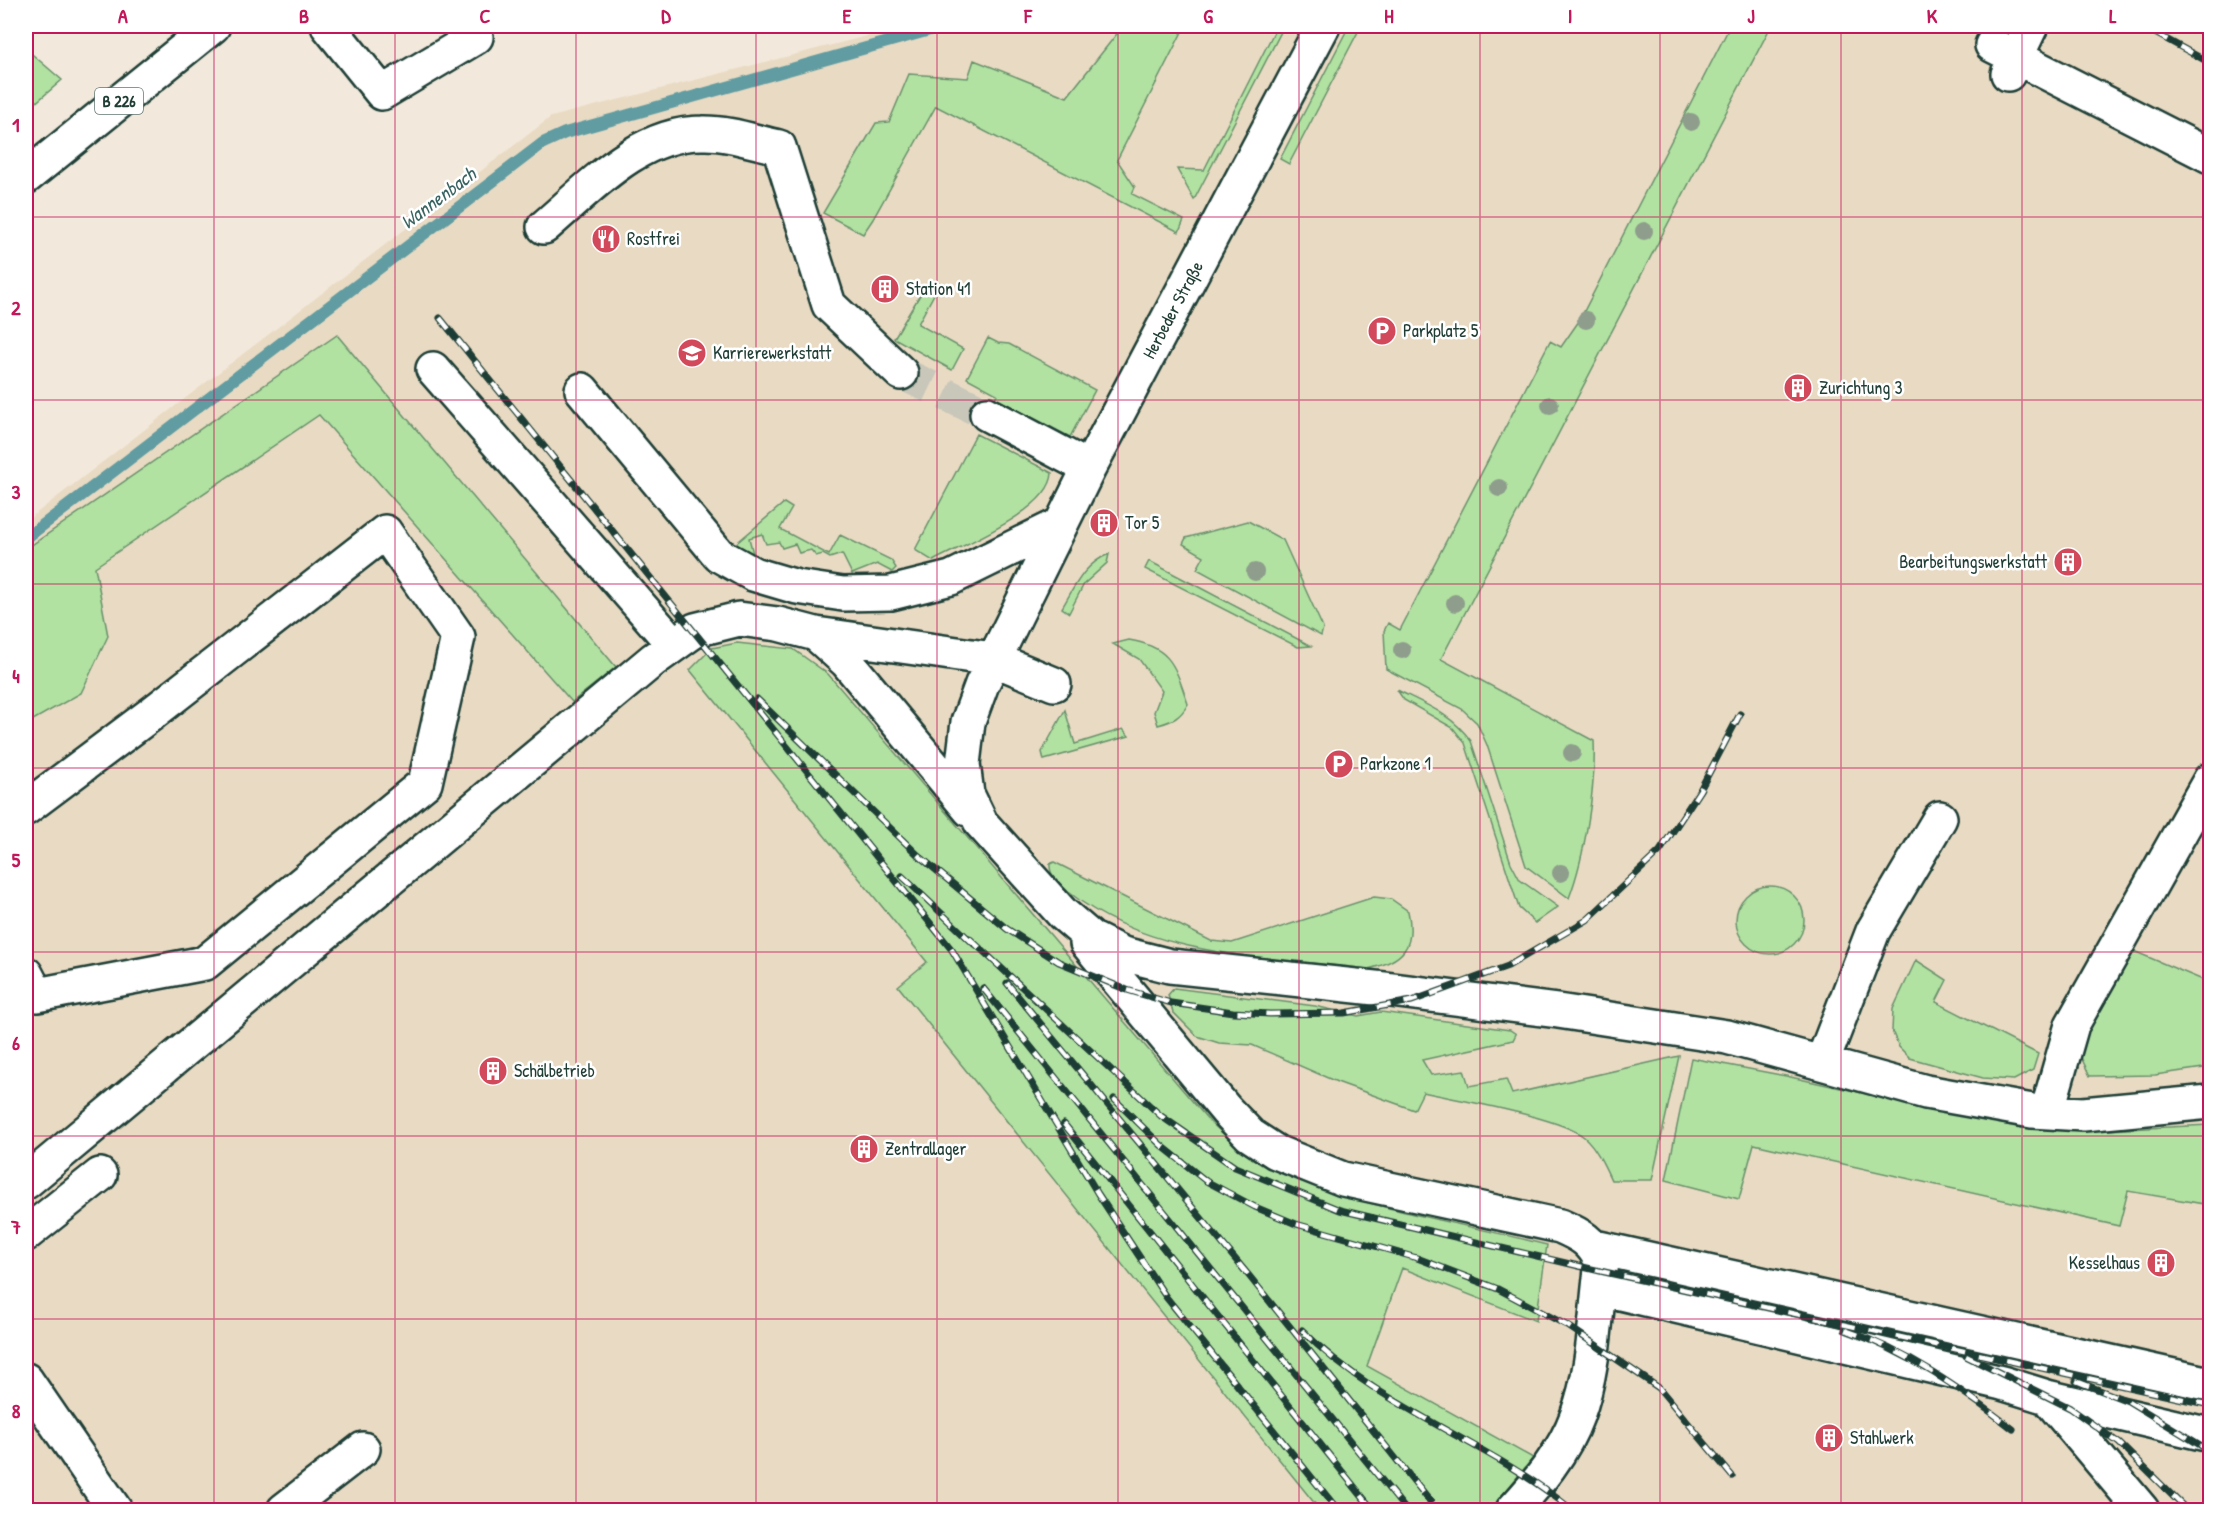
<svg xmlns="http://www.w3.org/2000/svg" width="2236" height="1536" viewBox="0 0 2236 1536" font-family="'Patrick Hand',sans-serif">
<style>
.built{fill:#e9dac3}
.green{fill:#b2e2a2;stroke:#68906b;stroke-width:1.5}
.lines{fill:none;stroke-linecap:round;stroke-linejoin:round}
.stream{stroke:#609ca1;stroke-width:12}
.minor-tunnel{stroke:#c8c7ba;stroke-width:33;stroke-dasharray:33 16;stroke-linecap:butt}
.minor-casing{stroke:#1f3d34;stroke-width:38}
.major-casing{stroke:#1f3d34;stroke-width:38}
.minor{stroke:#fff;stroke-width:33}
.major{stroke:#fff;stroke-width:33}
.rail-casing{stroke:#1f3d34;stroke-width:7}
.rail{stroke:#fff;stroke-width:4.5;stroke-dasharray:14;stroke-linecap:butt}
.tree{fill:#8e9d8c}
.grid{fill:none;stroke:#c2185b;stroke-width:1.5;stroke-opacity:0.55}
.labels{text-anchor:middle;stroke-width:5;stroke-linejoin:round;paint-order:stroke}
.shield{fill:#fff;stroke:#627771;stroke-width:1.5}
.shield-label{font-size:16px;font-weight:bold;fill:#1f3d34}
.poi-label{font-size:18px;fill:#1f3d34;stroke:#fff;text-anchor:start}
.street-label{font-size:18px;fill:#1f3d34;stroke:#fff}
.water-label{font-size:20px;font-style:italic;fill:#3a6462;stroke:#fff}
.neatline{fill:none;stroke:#c2185b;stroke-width:2}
.grid-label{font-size:20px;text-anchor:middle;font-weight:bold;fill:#c2185b}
</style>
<rect width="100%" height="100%" fill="#f2e9dc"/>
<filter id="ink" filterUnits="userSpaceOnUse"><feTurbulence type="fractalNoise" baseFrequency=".0167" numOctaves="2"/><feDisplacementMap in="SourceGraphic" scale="12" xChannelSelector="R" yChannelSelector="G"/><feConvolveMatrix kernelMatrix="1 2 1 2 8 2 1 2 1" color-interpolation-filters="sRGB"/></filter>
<g filter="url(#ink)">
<path class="built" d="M 906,26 L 2210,26 L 2210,1510 L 28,1510 L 26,1507 L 26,521 L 551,117 Z"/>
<path class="green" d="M 1123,26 L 1185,26 L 1117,160 L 1135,187 L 1132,194 L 1184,220 L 1179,232 L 936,106 L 873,219 L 863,234 L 823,213 L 876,123 L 889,122 L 909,74 L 968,78 L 974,60 L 1067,97 Z
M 1277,26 L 1284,26 L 1194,200 L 1177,169 L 1204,170 Z
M 1349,26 L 1361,26 L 1289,164 L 1280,159 Z
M 1730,26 L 1771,26 L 1441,659 L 1594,741 C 1596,786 1585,856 1569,898 L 1526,866 L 1487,745 L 1477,723 L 1462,709 L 1386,669 L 1384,631 L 1388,623 L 1400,630 L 1550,341 L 1561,347 L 1579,321 Z
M 26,49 L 62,80 L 26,111 Z
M 929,280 L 940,283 L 918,324 L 963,349 L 952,370 L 894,338 Z
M 337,335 L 616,667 L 572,702 L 319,415 L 95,567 L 108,636 L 81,693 L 26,724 L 26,549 Z
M 988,338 L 998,343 L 1009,344 L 1095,390 L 1070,437 L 995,398 L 997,394 L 967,378 Z
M 976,434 L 1052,473 C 1051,510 962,545 933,561 L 915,550 Z
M 784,503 L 792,508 L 780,529 L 829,555 L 840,535 L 891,560 L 896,568 L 892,572 L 877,564 L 852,574 L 842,554 L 830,558 L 823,554 L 816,556 L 811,550 L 799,553 L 795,544 L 782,548 L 779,542 L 766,544 L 762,534 L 749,538 L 756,565 L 733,546 Z
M 1248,521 L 1283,540 L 1323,628 L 1321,636 L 1197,569 L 1204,556 L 1183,544 L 1186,538 Z
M 1109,554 L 1107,563 L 1084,584 L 1069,613 L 1062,608 C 1075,586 1084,564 1109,554 Z
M 1149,561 L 1311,646 L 1298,647 L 1145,569 Z
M 1129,640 C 1172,647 1175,667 1188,704 C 1180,718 1173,721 1158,725 L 1154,712 L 1162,691 L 1139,659 L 1113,644 Z
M 737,643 L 793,649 L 828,674 L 1210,1122 C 1223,1133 1235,1146 1249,1155 C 1334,1205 1451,1220 1547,1245 L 1536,1321 L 1402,1268 L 1367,1366 L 1533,1458 L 1495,1504 L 1487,1510 L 1320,1510 L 898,986 L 927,962 L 690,670 L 712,648 Z
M 1397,690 C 1425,704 1452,714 1471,741 L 1511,863 L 1520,880 L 1558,907 L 1535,923 L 1519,908 L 1465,743 L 1453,728 L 1404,700 Z
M 1065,710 L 1075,744 L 1123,729 L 1129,736 L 1044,760 L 1042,752 Z
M 1054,862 L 1211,941 L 1232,943 L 1374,897 L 1391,899 L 1408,911 C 1416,947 1403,961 1368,969 C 1269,957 1151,958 1070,893 C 1062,886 1049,877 1050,864 Z
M1736 920a34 34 0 1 1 68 0a34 34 0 1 1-68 0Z
M 2124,947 L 2210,983 L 2210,1067 L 2155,1075 L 2090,1076 L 2078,1051 Z
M 1916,960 L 1947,980 L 1936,1002 L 2038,1054 L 2033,1070 L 2014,1080 L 1983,1078 L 1910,1058 L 1899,1047 L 1892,1031 L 1893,1009 Z
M 1174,988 L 1315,1006 L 1358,1016 L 1381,1012 L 1510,1030 L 1516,1034 L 1513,1040 L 1422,1060 L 1431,1075 L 1464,1070 L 1469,1086 L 1506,1079 L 1512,1094 L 1679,1056 L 1652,1180 L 1611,1180 C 1605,1167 1596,1147 1584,1137 C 1560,1117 1458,1100 1423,1092 L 1414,1110 L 1337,1082 L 1252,1045 L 1219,1043 L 1197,1036 L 1173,1012 L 1168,995 Z
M 1691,1058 L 1786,1076 L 2021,1128 L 2106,1130 L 2210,1125 L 2210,1205 L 2128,1191 L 2119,1226 L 1754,1144 L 1739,1199 L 1666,1180 Z"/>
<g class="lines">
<path class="stream" d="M 26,538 L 543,143 L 565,133 L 944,26"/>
<path class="minor-tunnel" d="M 901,373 L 987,414"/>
<g class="minor-casing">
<path id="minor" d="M 328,26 L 382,93 L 476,37
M 1323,26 L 1089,468 L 982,684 L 968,722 L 963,764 L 967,794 L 981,823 L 1063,914 L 1091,938 L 1123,954 L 1170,966 L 1384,989 L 1558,1011 L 1727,1037 L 1926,1092 L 2032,1111 L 2083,1114 L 2210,1102
M 1992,45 L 2210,156
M 2008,74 L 2031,26
M 544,227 C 590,188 638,133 702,133 C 727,132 755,142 779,147 L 829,305 L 901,373
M 433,369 L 674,645
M 582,390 L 719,555 L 753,574 L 797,587 L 843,594 L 891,593 L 951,578 L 1061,524
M 987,414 L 1089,468
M 816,634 L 993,659 L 1054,684
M 26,808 L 150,715 L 385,532 L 458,637 L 425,783 L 205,963 L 37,995 L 26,974
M 1087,943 L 1226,1110 L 1250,1135 L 1276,1152 L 1343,1179 L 1560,1226 C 1581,1235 1592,1241 1602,1262 C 1595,1313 1595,1368 1577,1416 C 1564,1452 1538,1483 1513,1510
M 1822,1063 L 1873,931 L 1940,818
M 2047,1112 L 2072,1025 L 2210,780
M 26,1182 L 653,660 L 695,630 L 739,619 L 778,624 L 816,634 L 847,662 L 970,810
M 26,1234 L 100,1175
M 1595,1247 L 2210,1384
M 1599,1288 L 2002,1383 L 2047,1397 L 2142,1510
M 26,1380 L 115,1510
M 2047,1397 L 2210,1435
M 284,1510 L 363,1449"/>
</g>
<g class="major-casing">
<path id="major" d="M 26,177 L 213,26"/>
</g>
<use href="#minor" class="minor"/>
<use href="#major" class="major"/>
<g class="rail-casing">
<path id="rail" d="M 2155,33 L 2210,63
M 440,318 L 952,950 L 1098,1194 L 1166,1297 L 1338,1510
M 757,699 L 918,855 L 1007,929 L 1059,962 L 1127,990 L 1171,1003 L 1233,1012 L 1270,1014 L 1344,1013 L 1412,1001 L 1508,966 L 1587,920 L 1660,851 L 1700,790 L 1740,714
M 902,876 L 974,944
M 969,938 L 1161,1116 L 1235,1167 L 1340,1210 L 1600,1271 L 2210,1405
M 1007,983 L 1250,1277 L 1437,1510
M 983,988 L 1406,1510
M 1114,1099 L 1161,1145 L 1206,1181 L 1255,1207 L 1296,1224 L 1417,1258 L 1498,1289 L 1568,1326 L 1659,1388 L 1732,1476
M 1064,1124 L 1373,1510
M 1302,1330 C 1379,1409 1489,1441 1572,1510
M 1845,1330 C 1908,1352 1960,1388 2013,1429
M 1966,1356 L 2070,1408 L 2119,1443 L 2187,1510
M 2076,1381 L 2128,1401 L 2210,1451"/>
</g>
<use href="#rail" class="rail"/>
</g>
<g class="tree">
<circle cx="1691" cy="122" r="9"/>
<circle cx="1644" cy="231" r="9"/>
<circle cx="1586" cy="320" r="9"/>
<circle cx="1550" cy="405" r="9"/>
<circle cx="1499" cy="488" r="9"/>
<circle cx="1255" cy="572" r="9"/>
<circle cx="1455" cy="603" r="9"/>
<circle cx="1402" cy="650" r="9"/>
<circle cx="1572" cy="753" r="9"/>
<circle cx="1561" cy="873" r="9"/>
</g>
</g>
<path class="grid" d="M 214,26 L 214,1510M 395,26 L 395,1510M 576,26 L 576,1510M 756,26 L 756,1510M 937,26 L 937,1510M 1118,26 L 1118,1510M 1299,26 L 1299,1510M 1480,26 L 1480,1510M 1660,26 L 1660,1510M 1841,26 L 1841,1510M 2022,26 L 2022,1510M 26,217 L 2210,217M 26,400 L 2210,400M 26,584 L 2210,584M 26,768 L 2210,768M 26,952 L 2210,952M 26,1136 L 2210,1136M 26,1319 L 2210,1319"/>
<defs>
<g id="restaurant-disc" transform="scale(1.5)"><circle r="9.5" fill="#d1495b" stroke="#fff"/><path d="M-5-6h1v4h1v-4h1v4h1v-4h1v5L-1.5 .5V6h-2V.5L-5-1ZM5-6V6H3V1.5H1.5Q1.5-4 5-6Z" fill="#fff"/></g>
<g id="building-disc" transform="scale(1.5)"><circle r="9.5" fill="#d1495b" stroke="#fff"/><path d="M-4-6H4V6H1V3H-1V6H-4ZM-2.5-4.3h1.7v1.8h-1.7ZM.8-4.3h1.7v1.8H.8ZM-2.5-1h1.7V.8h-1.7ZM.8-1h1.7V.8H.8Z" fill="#fff"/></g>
<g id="parking-disc" transform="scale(1.5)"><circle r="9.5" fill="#d1495b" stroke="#fff"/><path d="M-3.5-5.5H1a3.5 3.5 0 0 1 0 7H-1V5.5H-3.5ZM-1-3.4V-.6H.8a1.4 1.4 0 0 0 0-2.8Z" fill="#fff"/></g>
<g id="school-disc" transform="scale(1.5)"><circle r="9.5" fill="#d1495b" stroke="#fff"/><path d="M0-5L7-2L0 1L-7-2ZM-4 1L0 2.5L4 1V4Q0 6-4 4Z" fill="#fff"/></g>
</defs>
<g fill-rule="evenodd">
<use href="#restaurant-disc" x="606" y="239"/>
<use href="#building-disc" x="885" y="289"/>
<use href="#parking-disc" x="1382" y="331"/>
<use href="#school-disc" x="692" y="353"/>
<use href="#building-disc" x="1798" y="388"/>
<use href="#building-disc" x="1104" y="523"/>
<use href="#building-disc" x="2068" y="562"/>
<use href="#parking-disc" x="1339" y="764"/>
<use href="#building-disc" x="493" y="1071"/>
<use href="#building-disc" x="864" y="1149"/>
<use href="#building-disc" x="2161" y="1263"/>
<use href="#building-disc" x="1829" y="1438"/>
</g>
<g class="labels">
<rect class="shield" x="95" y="88" width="48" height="26" rx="4.5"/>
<g class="shield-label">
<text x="119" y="107">B 226</text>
</g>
<g class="poi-label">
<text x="627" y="245">Rostfrei</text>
<text x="906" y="295">Station 41</text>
<text x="1403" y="337">Parkplatz 5</text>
<text x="713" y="359">Karrierewerkstatt</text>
<text x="1819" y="394">Zurichtung 3</text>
<text x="1125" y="529">Tor 5</text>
<text x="2047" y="568" text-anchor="end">Bearbeitungswerkstatt</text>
<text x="1360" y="770">Parkzone 1</text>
<text x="514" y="1077">Schälbetrieb</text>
<text x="885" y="1155">Zentrallager</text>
<text x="2140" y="1269" text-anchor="end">Kesselhaus</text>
<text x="1850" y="1444">Stahlwerk</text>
</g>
<g class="street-label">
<text transform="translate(1173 310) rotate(-62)" y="6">Herbeder Straße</text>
</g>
<g class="water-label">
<text transform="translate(438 198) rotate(-37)" y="7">Wannenbach</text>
</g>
</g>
<rect width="2236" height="1536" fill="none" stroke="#fff" stroke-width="66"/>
<rect x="33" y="33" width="2170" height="1470" class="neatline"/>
<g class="grid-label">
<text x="123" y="23">A</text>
<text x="304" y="23">B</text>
<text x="485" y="23">C</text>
<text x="666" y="23">D</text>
<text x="847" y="23">E</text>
<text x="1028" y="23">F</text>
<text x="1208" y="23">G</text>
<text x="1389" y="23">H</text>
<text x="1570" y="23">I</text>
<text x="1751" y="23">J</text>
<text x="1932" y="23">K</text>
<text x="2113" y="23">L</text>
<text x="16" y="132">1</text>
<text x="16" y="315">2</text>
<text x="16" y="499">3</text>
<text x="16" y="683">4</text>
<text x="16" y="867">5</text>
<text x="16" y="1050">6</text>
<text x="16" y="1234">7</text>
<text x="16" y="1418">8</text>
</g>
</svg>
